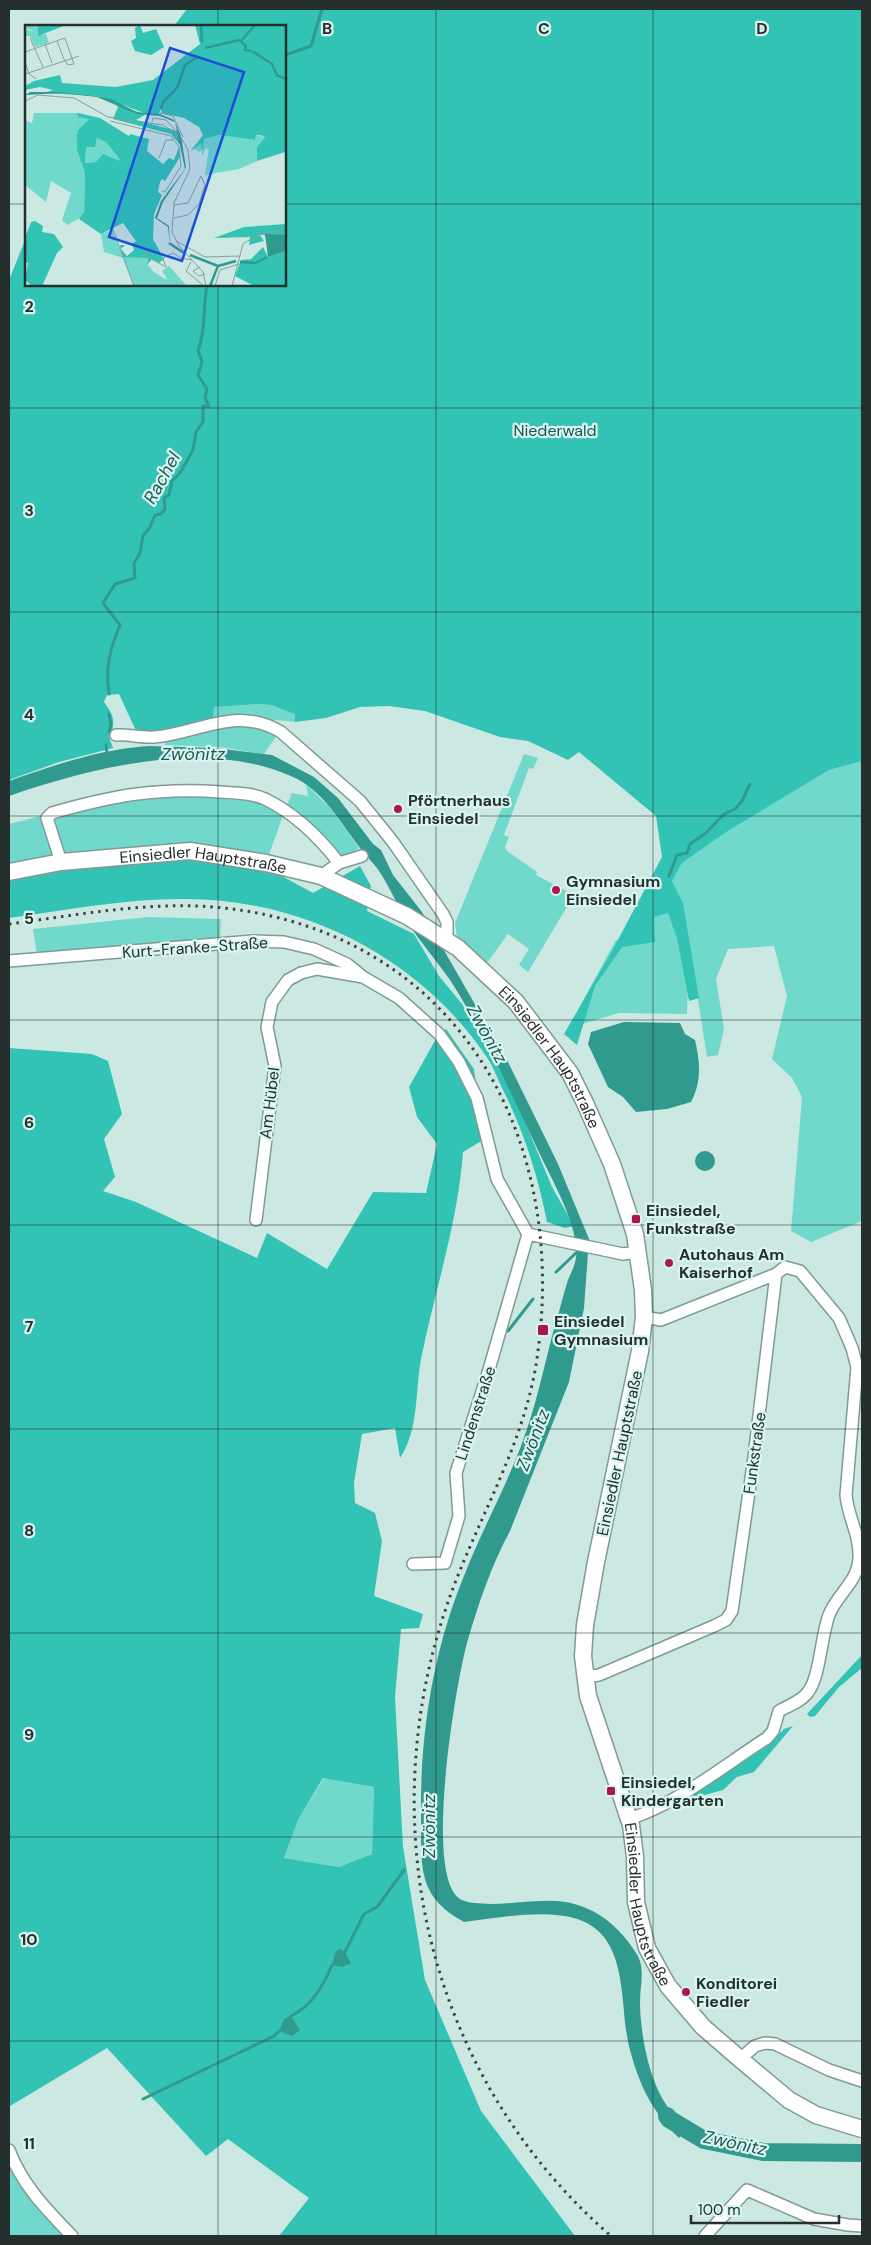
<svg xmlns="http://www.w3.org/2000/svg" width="871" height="2245" viewBox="0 0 871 2245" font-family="'DM Sans',sans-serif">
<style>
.green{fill:#70d9cc}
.forest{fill:#32c3b5;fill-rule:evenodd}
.water{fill:#309a8f}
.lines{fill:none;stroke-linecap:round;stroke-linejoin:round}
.stream{stroke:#309a8f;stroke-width:3}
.river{stroke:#309a8f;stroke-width:18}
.street-casing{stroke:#809a96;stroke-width:14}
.secondary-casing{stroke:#809a96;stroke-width:19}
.street{stroke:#fff;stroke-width:11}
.secondary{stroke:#fff;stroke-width:16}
.rail{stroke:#384542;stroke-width:3;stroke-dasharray:2.5 5;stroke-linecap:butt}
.grid{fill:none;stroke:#25302e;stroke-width:1;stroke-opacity:0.55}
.poi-dot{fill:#a91850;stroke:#d9f5f1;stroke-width:2}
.labels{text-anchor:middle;stroke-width:4.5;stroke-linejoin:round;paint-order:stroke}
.park-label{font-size:16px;fill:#1e5751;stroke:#d9f5f1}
.poi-label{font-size:16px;font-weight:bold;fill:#25302e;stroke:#d9f5f1;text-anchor:start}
.street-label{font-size:16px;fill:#25302e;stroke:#d9f5f1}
.water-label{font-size:18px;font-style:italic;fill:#215a54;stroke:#d9f5f1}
.inset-river{fill:none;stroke:#309a8f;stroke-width:2.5}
.inset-road{fill:none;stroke:#899e9b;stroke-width:1}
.view{fill:#1d4ed8;fill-opacity:0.15;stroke:#1d4ed8;stroke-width:2.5}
.inset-edge{fill:none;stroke:#25302e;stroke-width:2.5}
.grid-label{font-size:16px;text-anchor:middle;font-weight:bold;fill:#25302e;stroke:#d9f5f1;stroke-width:4.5;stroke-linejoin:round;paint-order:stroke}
</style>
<rect width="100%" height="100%" fill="#cce8e3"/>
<path class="green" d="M 260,704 L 271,705 L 296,714 L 295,722 L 257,718 L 213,720 L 214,707 Z
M 228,724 L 259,725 L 277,735 L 264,754 L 219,747 L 165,745 L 165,737 Z
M 524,754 L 538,758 L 533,769 L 529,768 L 504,835 L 509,837 L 505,847 L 507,851 L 537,872 L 536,875 L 574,895 L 528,972 L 519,965 L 529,949 L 508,934 L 487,963 L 457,938 L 455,923 Z
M 862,761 L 862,1221 L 811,1242 L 791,1231 L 802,1097 L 792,1078 L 772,1059 L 787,996 L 774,946 L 728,949 L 716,979 L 724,1029 L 718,1055 L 707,1057 L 683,904 L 672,881 L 682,863 L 728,831 L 829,770 Z
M 306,784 L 331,809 L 359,848 L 339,863 L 285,810 L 266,863 L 9,872 L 9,824 L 131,793 L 243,793 L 285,810 L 292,793 L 308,796 Z
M 652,907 L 675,914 L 688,979 L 687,1014 L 619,1013 L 582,1024 L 579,1016 L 580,1006 L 616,940 L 651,939 Z
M 148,917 L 221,919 L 220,939 L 37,955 L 33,929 Z
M 324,1778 L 374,1787 L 372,1854 L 339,1867 L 284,1858 L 298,1820 Z
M 13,2162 L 72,2236 L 9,2236 L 9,2165 Z"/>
<path class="forest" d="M 187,9 L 862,9 L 862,761 L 829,770 L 728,831 L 682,863 L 672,881 L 683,903 L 699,998 L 689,1001 L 677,938 L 668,913 L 654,917 L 655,942 L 622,947 L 595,986 L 577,1045 L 564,1034 L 612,951 L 662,857 L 656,816 L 579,752 L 568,760 L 528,741 L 500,737 L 425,711 L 389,706 L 360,707 L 326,718 L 295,722 L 295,714 L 271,705 L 260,704 L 214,707 L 213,720 L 154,733 L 137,733 L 119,694 L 107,695 L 104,702 C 113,714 117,723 109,737 L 113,748 L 59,762 L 9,780 L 9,280 L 26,238 L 26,285 L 285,285 L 285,26 L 174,26 Z
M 190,856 L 278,874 L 313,893 L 360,866 L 371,886 L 367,911 L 414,934 L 439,976 L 462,1004 L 506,1081 L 523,1117 L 552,1187 L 574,1226 L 565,1228 L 547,1222 C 538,1176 524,1132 503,1090 C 498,1080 494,1068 488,1059 C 421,958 303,898 182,899 C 124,899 66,910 9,918 L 9,879 L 64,869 Z
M 446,1029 L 474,1069 L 483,1140 L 463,1152 C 458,1222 435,1290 421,1359 C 415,1392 419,1430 400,1458 L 395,1428 L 362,1434 L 354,1483 L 355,1503 L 375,1513 L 382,1541 L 374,1596 L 423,1614 L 419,1628 L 401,1629 L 395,1697 L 403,1847 L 425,1980 L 481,2111 L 575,2236 L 279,2236 L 309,2198 L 228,2139 L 206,2156 L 107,2048 L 10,2106 L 9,2110 L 9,1048 L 92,1054 L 108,1061 L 122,1114 L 104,1139 L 115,1177 L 103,1191 L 136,1202 L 257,1258 L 267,1233 L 327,1269 L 373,1192 L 426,1193 L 437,1144 L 417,1117 L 409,1087 L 437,1037 ZM 323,1778 L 374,1787 L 372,1854 L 339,1867 L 284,1858 L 298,1820 Z
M 862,1655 L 862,1668 L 839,1687 L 815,1716 L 810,1717 L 807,1714 Z
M 793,1726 L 754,1772 L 737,1777 L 723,1790 L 690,1799 L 689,1794 L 772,1741 L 784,1729 Z"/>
<path class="water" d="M 149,746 L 215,748 L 272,755 L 314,777 L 338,798 L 373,844 L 381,850 L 393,875 L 422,912 L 507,1060 L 558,1164 L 589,1239 L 584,1308 L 569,1382 L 510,1531 C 491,1566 478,1605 467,1643 C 456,1683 423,1875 460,1899 C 468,1904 481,1903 490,1904 C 508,1904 526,1901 544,1901 C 585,1899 615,1920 636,1953 C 646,1968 640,1984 640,2002 C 640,2033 650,2091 674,2114 C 678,2119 684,2122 689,2126 L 679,2138 C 652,2111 640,2087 630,2050 C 618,2006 632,1934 574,1918 C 543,1909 497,1918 464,1922 C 415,1896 422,1864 421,1815 C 420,1734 433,1651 464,1576 C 481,1532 504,1491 521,1446 C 536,1407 544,1366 555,1325 C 560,1310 563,1295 568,1280 C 571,1273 575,1265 576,1258 C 580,1226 550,1177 537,1148 C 510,1091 484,1033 450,980 C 437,961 421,943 408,923 C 397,905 389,885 377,868 C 371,860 363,853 357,844 C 338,819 322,790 293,777 C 207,738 93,767 9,796 L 9,781 C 54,765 101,749 149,746 Z
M 624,1022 L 680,1023 L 685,1034 L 695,1040 C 700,1062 702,1081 691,1102 L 667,1109 L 636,1112 L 623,1097 L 608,1087 L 588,1044 L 591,1032 Z
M695 1161a10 10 0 1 1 20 0a10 10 0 1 1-20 0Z
M 340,1949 L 345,1952 L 351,1963 L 342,1967 L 332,1965 L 336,1951 Z
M 291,2016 L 300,2030 L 292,2036 L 279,2031 L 284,2019 Z"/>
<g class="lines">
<path class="stream" d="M 285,55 L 311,46 L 322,9
M 109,694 C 105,668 110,649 120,625 L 103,603 L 115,584 L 135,578 L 134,563 L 140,553 L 143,536 L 150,527 L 155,515 L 161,514 L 165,509 L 164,498 L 169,495 L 172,481 L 180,473 L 193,450 L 196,432 L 203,422 L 203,406 L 209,406 L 205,398 L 207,389 L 198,375 L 202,362 L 198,350 C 206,330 203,306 207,285
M 109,732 L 111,724 L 109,714
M 106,745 L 107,755
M 669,876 L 677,855 L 687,853 L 690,844 L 706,833 L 724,814 L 735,809 L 742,801 L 750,784
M 556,1272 L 577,1252
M 508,1331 L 533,1299
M 345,1952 L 364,1914 L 377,1907 L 404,1870
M 291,2016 C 312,2006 323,1986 332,1965
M 143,2099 L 274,2036 L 279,2031"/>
<path class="river" d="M 667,2116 L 669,2119 L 704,2140 L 763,2152 L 862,2153"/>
<g class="street-casing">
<path id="street" d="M 116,735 C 128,734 142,738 154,737 C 200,733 236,705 281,732 L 360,801 L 393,842 L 443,914 L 447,922 L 447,940
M 61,862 L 47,818 L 52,813 C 111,796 158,787 221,792 C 236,793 251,793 265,799 C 296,814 319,837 339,863
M 321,876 L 339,863 L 362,856
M 9,961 L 253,941 L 284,942 L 314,949 L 347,964 L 363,977 L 399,998 L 439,1034 L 459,1062 L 477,1098 L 497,1179 L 528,1234
M 256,1220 L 275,1066 L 267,1027 L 272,1002 L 288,980 L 301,973 L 317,969 L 363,977
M 528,1234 L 623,1254 L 638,1252
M 413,1564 L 445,1563 L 459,1516 L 456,1473 L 488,1373 L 528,1234
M 585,1677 L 599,1675 L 714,1626 L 726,1620 L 732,1611 L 754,1457 L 776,1274
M 629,1819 C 679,1803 723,1766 767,1738 L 773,1731 L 779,1711 C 788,1706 802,1701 808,1692 C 820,1677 821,1636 829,1615 C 837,1594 858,1582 859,1558 C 860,1534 848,1518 846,1495 L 857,1367 L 852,1348 L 839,1318 L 800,1271 L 785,1267 L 776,1274 L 661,1320 L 644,1317
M 740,2059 L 755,2046 L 765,2043 L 775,2044 L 829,2070 L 862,2081
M 9,2150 C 22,2185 47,2210 72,2236
M 705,2236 L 747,2190 L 814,2219 L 848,2225 L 862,2226"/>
</g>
<g class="secondary-casing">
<g id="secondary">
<path id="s1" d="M 9,872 L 61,862 L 190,851 L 266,863 L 321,876 L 407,916 L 458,948 L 516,1002 L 570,1073 L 585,1103 L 612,1164 L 635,1234 L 643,1290 L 644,1317 L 640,1351 L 596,1562 L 585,1625 L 583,1656 L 588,1696 L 631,1825 L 635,1857 L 636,1902 L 647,1948 L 668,1986 L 703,2027 L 740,2059 L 789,2100 L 816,2115 L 862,2129"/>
</g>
</g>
<use href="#street" class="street"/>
<use href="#secondary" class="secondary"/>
<path class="rail" d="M 9,924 C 79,915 152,900 224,908 C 456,934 567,1133 538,1351 C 527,1442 476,1520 447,1605 C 370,1830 430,2079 611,2236"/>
</g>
<path class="grid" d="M 218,9 L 218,26M 436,9 L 436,2236M 653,9 L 653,2236M 9,204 L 26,204M 285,204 L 862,204M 218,285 L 218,2236M 9,408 L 862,408M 9,612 L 862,612M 9,816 L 862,816M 9,1020 L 862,1020M 9,1225 L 862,1225M 9,1429 L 862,1429M 9,1633 L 862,1633M 9,1837 L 862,1837M 9,2041 L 862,2041"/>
<g class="poi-dot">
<circle cx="398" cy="809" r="5"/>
<circle cx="556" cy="890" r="5"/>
<rect x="631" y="1214" width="10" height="10" rx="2.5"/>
<circle cx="669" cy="1263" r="5"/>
<rect x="537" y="1324" width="12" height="12" rx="2.5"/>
<rect x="606" y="1786" width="10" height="10" rx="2.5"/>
<circle cx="686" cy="1992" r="5"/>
</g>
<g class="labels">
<g class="park-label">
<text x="555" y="436">Niederwald</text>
</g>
<g class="poi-label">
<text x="408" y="806">Pförtnerhaus<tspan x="408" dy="18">Einsiedel</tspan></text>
<text x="566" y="887">Gymnasium<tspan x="566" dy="18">Einsiedel</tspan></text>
<text x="646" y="1216">Einsiedel,<tspan x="646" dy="18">Funkstraße</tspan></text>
<text x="679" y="1260">Autohaus Am<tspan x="679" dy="18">Kaiserhof</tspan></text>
<text x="554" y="1327">Einsiedel<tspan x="554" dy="18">Gymnasium</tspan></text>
<text x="621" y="1788">Einsiedel,<tspan x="621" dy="18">Kindergarten</tspan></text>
<text x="696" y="1989">Konditorei<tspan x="696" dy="18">Fiedler</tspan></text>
</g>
<g class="street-label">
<text dy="6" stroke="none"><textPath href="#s1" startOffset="196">Einsiedler Hauptstraße</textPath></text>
<text transform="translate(195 947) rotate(-4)" y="6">Kurt-Franke-Straße</text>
<text dy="6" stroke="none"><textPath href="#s1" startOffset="615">Einsiedler Hauptstraße</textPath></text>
<text transform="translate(269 1103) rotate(-83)" y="6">Am Hübel</text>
<text transform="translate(475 1413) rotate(-72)" y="6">Lindenstraße</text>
<text transform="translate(619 1453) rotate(-78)" y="6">Einsiedler Hauptstraße</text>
<text transform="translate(754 1453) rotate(-82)" y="6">Funkstraße</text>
<text dy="6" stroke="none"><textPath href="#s1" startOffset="1500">Einsiedler Hauptstraße</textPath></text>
</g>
<g class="water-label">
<text transform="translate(162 478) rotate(-61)" y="6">Rachel</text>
<text x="193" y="760">Zwönitz</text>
<text transform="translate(487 1034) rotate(61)" y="6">Zwönitz</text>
<text transform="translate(533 1440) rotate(-69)" y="6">Zwönitz</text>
<text transform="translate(429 1826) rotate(-90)" y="6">Zwönitz</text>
<text transform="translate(735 2143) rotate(12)" y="6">Zwönitz</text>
</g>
</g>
<g transform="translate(25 25)">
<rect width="261" height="261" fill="#cce8e3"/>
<path d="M 0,0 L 13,0 L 13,10 L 21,9 L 24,18 L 10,22 L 5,11 L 0,11 L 0,5 L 10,6 L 0,3 ZM 9,88 L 49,88 L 53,90 L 52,103 L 54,92 L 65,93 L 53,105 L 52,110 L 52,125 L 60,148 L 59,186 L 57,192 L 42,200 L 37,195 L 46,168 L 26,156 L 21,177 L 0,160 L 0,95 L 7,98 ZM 194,110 L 230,115 L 231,110 L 240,112 L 232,122 L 232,136 L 214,144 L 180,150 L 184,124 L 181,123 L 177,131 L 177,124 L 175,127 L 167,123 L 179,114 ZM 72,113 L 81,117 L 96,136 L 82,130 L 71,137 L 60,138 L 61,122 L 70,122 ZM 87,205 L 98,232 L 115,232 L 120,226 L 126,228 L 126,232 L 117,232 L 123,233 L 122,239 L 129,247 L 140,254 L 148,255 L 142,254 L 137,246 L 144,241 L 162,261 L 109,261 L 98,233 L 79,227 L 76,209 Z" fill="#70d9cc"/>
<path d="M 13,0 L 41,0 L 13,11 ZM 115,0 L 118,8 L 131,4 L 139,22 L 126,30 L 110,26 L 106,16 L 111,13 L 110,3 ZM 170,0 L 261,0 L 260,127 L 232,136 L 232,122 L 240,112 L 235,110 L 231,110 L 230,115 L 194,110 L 179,114 L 177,126 L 176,118 L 165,127 L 178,110 L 174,102 L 159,93 L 137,88 L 136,84 L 134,89 L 122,89 L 73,71 L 19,68 L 28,65 L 15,62 L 0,65 L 0,61 L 9,56 L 35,50 L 37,58 L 91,62 L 128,55 L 175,19 ZM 89,77 L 120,90 L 111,95 L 152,106 L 157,123 L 160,142 L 156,121 L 146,109 L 88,94 L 93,82 ZM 53,88 L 75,93 L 104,111 L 105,109 L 124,114 L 122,126 L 138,139 L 144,133 L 149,135 L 154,122 L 155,132 L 140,156 L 137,154 L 135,157 L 133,167 L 137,170 L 129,189 L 128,214 L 139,234 L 134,238 L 127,234 L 122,240 L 123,233 L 97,232 L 95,220 L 100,220 L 96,224 L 102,231 L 109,225 L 107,219 L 111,216 L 98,198 L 76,209 L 54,194 L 59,187 L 60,148 L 52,125 L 52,110 L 53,105 L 64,94 L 54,92 L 52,104 L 53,90 L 49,89 ZM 72,113 L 81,117 L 96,136 L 78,129 L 71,137 L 60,138 L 61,122 L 70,122 ZM 10,196 L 18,201 L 17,207 L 29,209 L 38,222 L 32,228 L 18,259 L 21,261 L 7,261 L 0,255 L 3,238 L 0,237 L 0,213 L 6,197 ZM 261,199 L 261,210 L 235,210 L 239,216 L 231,218 L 224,220 L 225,212 L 189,213 L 219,202 ZM 238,222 L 243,232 L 261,226 L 261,261 L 229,261 L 210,251 L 216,235 L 226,234 Z" fill="#32c3b5" fill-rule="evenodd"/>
<path d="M 5,67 L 33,67 L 71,71 L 86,74 L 111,87 L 135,89 L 149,95 L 156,111 L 161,143 L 138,177 L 132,193 L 144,201 L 145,221 L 143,202 L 130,193 L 136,176 L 160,144 L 150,97 L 135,91 L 112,89 L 72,72 L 37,68 L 0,70 ZM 240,209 L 261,210 L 261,226 L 243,232 Z" fill="#309a8f"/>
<path class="inset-river" d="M 176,0 L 177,17M 216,16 L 230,0M 180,23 L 214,15 L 221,21 L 220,25 L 226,26M 227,26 L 247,39 L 252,50 L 262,55M 136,84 L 138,77 L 152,63 L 160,40 L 172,32M 144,218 L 159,228M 165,230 L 193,241 L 185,261M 215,237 L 230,238 L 242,232M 193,241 L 211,236"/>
<path class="inset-road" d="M 5,13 L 18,42M 32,16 L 39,34M 20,19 L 27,38M 0,27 L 40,13 L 49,39 L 43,40 L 39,34M 0,37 L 4,49 L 11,54M 0,49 L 54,31M 0,76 L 13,70 L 49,73 L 83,92 L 138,100 L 155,111 L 163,125 L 165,144 L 149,178 L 147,207 L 154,221 L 178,247 L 181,261M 135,88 L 148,91 L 158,112M 85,96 L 146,111 L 154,122 L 156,141M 127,97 L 128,93 L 141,95 L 150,105M 134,133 L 141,115 L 148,115M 137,166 L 140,167 L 156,141M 149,180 L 163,178 L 176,151M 149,193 L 163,190 L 174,179 L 180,160 L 176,151M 87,202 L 109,261M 151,216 L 180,232 L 215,231M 120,225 L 121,231 L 141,242M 166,237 L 161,246 L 179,261M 141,242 L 138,233 L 148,228 L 156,233 L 167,235M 175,242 L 168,246 L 174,251 L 180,249M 190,261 L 195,245 L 214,239M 207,261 L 218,219 L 235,208 L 262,205"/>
<path class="view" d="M 145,23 L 219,47 L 157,236 L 84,212 Z"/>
<rect width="261" height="261" class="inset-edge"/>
</g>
<g class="grid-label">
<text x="327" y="34">B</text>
<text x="544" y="34">C</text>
<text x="762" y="34">D</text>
<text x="29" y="312">2</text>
<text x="29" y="516">3</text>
<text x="29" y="720">4</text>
<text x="29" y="924">5</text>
<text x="29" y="1128">6</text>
<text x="29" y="1332">7</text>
<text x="29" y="1536">8</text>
<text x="29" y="1740">9</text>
<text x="29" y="1945">10</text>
<text x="29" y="2149">11</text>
</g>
<rect width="871" height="2245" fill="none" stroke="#25302e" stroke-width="20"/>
<path d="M691 2215v8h148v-8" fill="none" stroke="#25302e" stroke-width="2.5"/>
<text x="698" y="2215" font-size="15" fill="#25302e" stroke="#d9f5f1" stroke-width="4" paint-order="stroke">100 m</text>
</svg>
